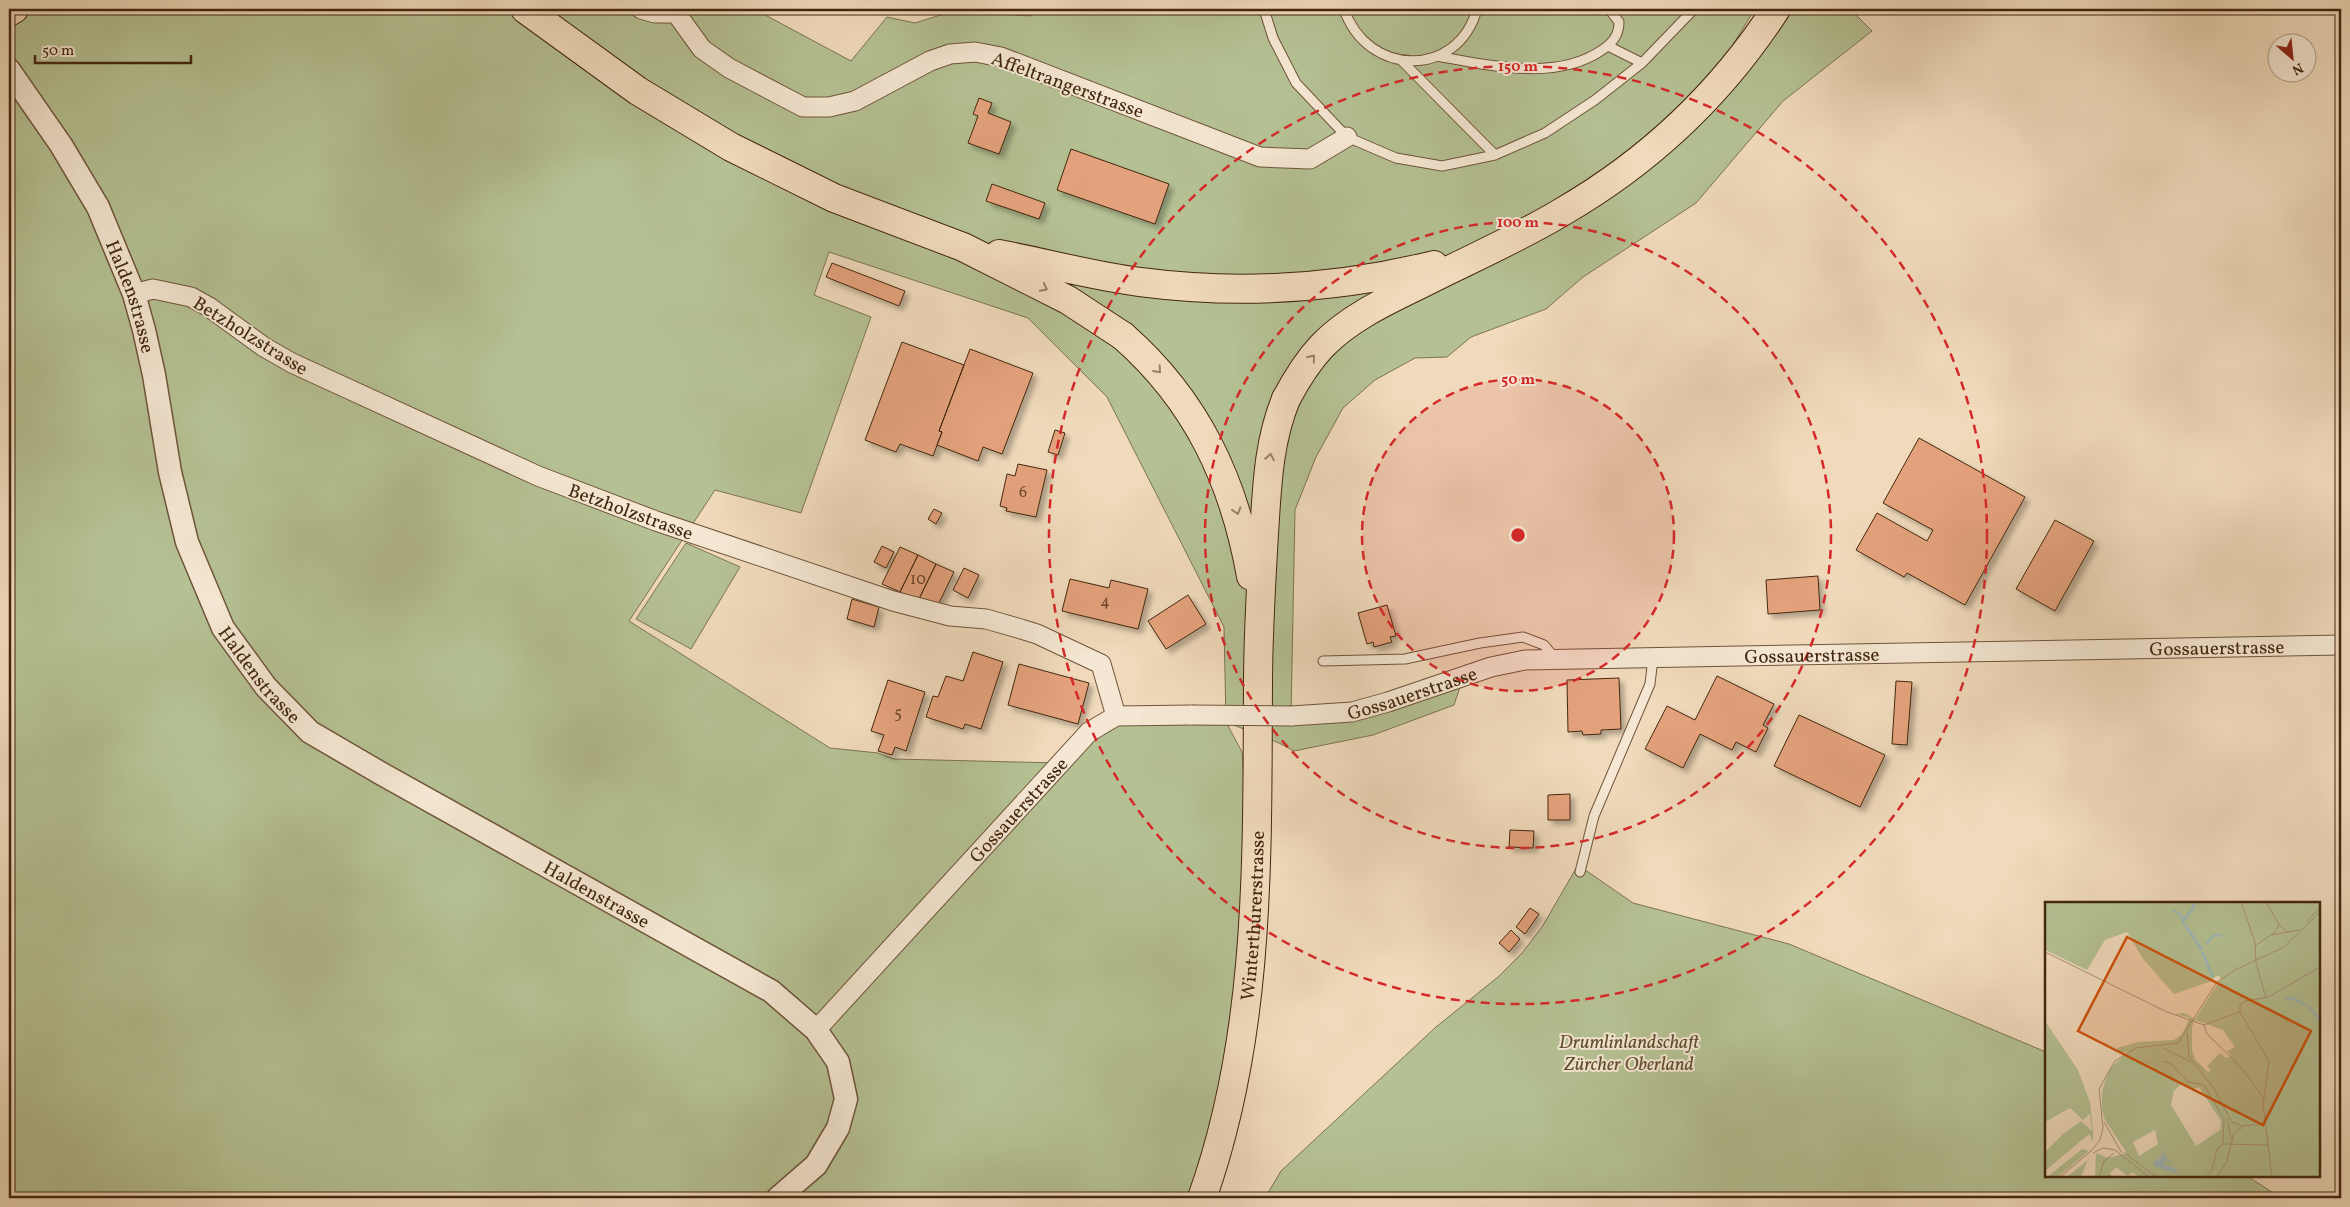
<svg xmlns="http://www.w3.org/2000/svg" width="2350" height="1207" viewBox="0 0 2350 1207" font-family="Vollkorn,serif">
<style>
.green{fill:#b5c193;stroke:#7c7450;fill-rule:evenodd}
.building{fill:#e4a27c;stroke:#43270e;filter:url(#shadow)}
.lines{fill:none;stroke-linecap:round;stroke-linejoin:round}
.service-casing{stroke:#6e5439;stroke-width:11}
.minor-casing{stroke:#6e5439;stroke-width:21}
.tertiary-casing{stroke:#6e5439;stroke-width:25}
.trunk-casing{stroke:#43270e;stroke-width:30}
.motorway-casing{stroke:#43270e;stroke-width:30}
.service{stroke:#f5e7d3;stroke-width:9}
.minor{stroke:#f5e7d3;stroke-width:19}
.tertiary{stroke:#f5e7d3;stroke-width:22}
.trunk{stroke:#f0dabb;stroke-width:28}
.motorway{stroke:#f0dabb;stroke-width:28}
.minor-bridge-casing{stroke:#6e5439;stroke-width:21;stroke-linecap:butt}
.minor-bridge{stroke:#f5e7d3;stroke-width:19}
.oneway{stroke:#9a8064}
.ring{fill:none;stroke:#d62828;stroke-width:2.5;stroke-dasharray:9 6}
.labels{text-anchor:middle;stroke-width:4;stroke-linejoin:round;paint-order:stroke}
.number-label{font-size:16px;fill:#6b462a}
.street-label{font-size:19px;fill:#43270e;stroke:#f5e7d3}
.park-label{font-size:19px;font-style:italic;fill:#604e2f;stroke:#f5e7d3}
.inset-river{fill:none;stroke:#9eb8ba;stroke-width:2.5}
.inset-road{fill:none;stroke:#ab9276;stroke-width:1}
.view{fill:#cf520c;fill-opacity:0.15;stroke:#cf520c;stroke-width:2.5}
.inset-edge{fill:none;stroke:#43270e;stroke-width:2.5}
.centre{fill:#d62828;stroke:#f5e7d3;stroke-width:2.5}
.ring-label{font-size:15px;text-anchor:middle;font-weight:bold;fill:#d62828;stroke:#f5e7d3;stroke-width:4;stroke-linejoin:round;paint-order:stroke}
</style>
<defs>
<filter id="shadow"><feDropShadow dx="4.5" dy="4.5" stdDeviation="2.5" flood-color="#0004"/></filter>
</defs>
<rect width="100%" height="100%" fill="#f0dabb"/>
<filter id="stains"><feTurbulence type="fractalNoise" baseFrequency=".004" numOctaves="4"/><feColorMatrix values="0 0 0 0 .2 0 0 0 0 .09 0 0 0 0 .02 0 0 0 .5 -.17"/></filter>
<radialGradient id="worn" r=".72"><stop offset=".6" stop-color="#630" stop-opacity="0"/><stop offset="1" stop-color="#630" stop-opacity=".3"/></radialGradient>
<path class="green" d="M 9,9 L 754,9 L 851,61 L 887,17 L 915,23 L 953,11 L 1031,16 L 1034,9 L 1755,9 L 1729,51 L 1792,9 L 1850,9 L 1872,31 L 1783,101 L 1696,203 L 1583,277 L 1546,309 L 1471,337 L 1447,357 L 1415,358 L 1375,380 L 1343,408 L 1316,457 L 1295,510 L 1291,716 L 1352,712 L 1464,675 L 1454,705 L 1373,735 L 1294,751 L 1279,743 L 1226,722 L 1242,752 L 1254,923 L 1202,1198 L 9,1198 ZM 829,252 L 1028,318 L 1107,397 L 1224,627 L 1226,721 L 1116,716 L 1058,763 L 894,759 L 878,753 L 830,748 L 629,621 L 715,490 L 801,513 L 871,317 L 814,295 Z
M 686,543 L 740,567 L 691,649 L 636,619 Z
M 1578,865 L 1633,903 L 1789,944 L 2046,1052 L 2046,1176 L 2247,1176 L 2281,1198 L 1265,1198 L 1281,1171 L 1436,1027 L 1498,977 L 1522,953 L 1542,927 Z"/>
<path class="building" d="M 979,98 L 992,103 L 988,113 L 1011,122 L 999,154 L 968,143 L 978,116 L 973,114 Z
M 1071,149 L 1169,184 L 1155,224 L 1057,190 Z
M 992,184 L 1045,203 L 1039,219 L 986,201 Z
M 832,263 L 905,291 L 899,306 L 826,277 Z
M 902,342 L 964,365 L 939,431 L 942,432 L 933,456 L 900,444 L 896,452 L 865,440 Z
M 970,349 L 1033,373 L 1002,454 L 983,447 L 978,461 L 937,445 L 942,432 L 939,431 Z
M 1055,430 L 1065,433 L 1058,455 L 1048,452 Z
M 1919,438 L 2025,497 L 1965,605 L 1907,573 L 1904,577 L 1856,550 L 1877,513 L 1927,541 L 1933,530 L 1883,503 Z
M 1018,464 L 1047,470 L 1036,517 L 1006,511 L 1007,508 L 1000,506 L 1007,474 L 1015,476 Z
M 934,509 L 942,513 L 936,524 L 928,519 Z
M 2055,520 L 2094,541 L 2055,611 L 2016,589 Z
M 882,546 L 894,552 L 886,568 L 874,562 Z
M 900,547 L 918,555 L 900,592 L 882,584 Z
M 918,555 L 936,564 L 918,601 L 900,592 Z
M 936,564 L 954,572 L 936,609 L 918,601 Z
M 964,568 L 979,575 L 968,598 L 953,590 Z
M 1818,576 L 1820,610 L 1768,614 L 1766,580 Z
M 1070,579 L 1109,588 L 1111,580 L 1148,589 L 1138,629 L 1062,611 Z
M 1188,595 L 1206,624 L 1166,649 L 1148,621 Z
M 852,599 L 879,607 L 874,627 L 847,619 Z
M 1387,605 L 1396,636 L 1390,637 L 1392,642 L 1374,647 L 1373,642 L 1367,644 L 1358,613 Z
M 973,652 L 1003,662 L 981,729 L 965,724 L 963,729 L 926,717 L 933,696 L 938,697 L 946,676 L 963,681 Z
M 1019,664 L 1089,683 L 1078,724 L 1008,705 Z
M 1717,676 L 1774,704 L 1763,725 L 1768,728 L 1756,752 L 1736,742 L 1732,750 L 1700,734 L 1683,768 L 1645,749 L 1667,706 L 1695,720 Z
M 1619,678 L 1621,729 L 1601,730 L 1601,734 L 1583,735 L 1582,731 L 1568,732 L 1567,680 Z
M 888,680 L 925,692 L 906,751 L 895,747 L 892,755 L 878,751 L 884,735 L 871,731 Z
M 1896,681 L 1912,682 L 1907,745 L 1892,744 Z
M 1799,715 L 1885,755 L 1860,807 L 1774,766 Z
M 1570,794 L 1570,820 L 1548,820 L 1548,795 Z
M 1510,830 L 1534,831 L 1533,848 L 1509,847 Z
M 1530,908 L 1539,914 L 1525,934 L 1516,927 Z
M 1511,930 L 1520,939 L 1509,952 L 1499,943 Z"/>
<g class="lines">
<g class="service-casing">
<path id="service" d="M 1264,9 L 1273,38 L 1296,83 L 1347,137 L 1396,158 L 1442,166 L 1495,155 L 1545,133 L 1595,100 L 1642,63 L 1694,9
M 1344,9 C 1367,77 1458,79 1477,9
M 1608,46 L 1642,63
M 1437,56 C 1488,65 1556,82 1602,50 C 1613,43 1619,35 1619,22 L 1609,9
M 1401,60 L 1495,155
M 1323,661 L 1405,659 L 1480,643 L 1523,637 L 1544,645 L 1555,658
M 1580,872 L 1594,816 L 1650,684 L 1653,658"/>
</g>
<g class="minor-casing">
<g id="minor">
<path d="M 641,9 L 655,13 L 676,13 L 702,49 L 729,68 L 803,107 L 829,107 L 855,101 L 930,61 L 950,54 L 975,52 L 1001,57 L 1260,157 L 1310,159 L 1347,137"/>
<path d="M 134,294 L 153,289 L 191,297 L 209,307 L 264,347 L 292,363 L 538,476 L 656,521 L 893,601 L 950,616 L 986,619 L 1021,629 L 1037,634 L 1101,664 L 1116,716"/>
<path id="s1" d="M 1291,716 L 1352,712 L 1388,702 L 1491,667 L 1525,660 L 2341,645"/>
<path id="s2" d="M 816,1030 L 1089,732 L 1116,716 L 1192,715"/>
</g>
</g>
<g class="tertiary-casing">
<g id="tertiary">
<path id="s3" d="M 9,70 L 61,145 L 98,207 L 134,294 L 144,330 L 154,375 L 170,472 L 187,542 L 223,628 L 266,687 L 310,732 L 382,774 L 771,991 L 816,1030 L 838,1062 L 846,1099 L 838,1128 L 816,1165 L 778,1198"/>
</g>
</g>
<g class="trunk-casing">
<g id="trunk">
<path d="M 1123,336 C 1197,401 1234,481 1251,576"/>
<path id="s4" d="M 1202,1198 C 1261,1033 1257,858 1258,684 C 1258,634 1261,585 1264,534 C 1267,488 1268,443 1286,399"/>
</g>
</g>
<g class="motorway-casing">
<path id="motorway" d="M 525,9 L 638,91 L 731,147 L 834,198 L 963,247 L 1068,300 L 1123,336
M 9,12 L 14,9
M 999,254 C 1046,263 1093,276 1140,282 C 1239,295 1337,289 1434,265
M 1286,399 C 1296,380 1307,362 1322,346 C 1349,318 1386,301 1421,284 C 1468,260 1517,239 1562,212 C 1650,161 1721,94 1776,9"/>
</g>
<use href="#service" class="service"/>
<use href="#minor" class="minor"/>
<use href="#tertiary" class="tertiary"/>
<use href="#trunk" class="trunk"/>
<use href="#motorway" class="motorway"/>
<g class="minor-bridge-casing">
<path id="minor-bridge" d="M 1192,715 L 1291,716"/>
</g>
<use href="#minor-bridge" class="minor-bridge"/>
</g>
<defs><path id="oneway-chevron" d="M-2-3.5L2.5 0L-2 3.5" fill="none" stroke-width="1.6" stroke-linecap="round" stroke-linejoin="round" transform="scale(1.25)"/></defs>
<g class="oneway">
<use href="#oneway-chevron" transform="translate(1044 288) rotate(27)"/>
<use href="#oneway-chevron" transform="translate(1312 358) rotate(-51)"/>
<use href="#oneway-chevron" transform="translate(1158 370) rotate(48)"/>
<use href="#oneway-chevron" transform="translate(1270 457) rotate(-81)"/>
<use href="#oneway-chevron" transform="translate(1237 511) rotate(73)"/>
</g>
<circle cx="1518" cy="535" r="156" fill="#d62828" fill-opacity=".12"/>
<g class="ring">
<circle cx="1518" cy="535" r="156"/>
<circle cx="1518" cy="535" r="313"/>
<circle cx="1518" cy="535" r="469"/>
</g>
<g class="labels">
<g class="number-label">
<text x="1023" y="497">6</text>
<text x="918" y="584">10</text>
<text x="1105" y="606">4</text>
<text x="898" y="718">5</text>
</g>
<g class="street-label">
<text transform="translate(1068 84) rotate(20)" y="7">Affeltrangerstrasse</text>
<text dy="7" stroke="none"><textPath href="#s3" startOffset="259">Haldenstrasse</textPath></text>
<text transform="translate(251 335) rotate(32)" y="7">Betzholzstrasse</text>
<text transform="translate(631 511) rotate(20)" y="7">Betzholzstrasse</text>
<text dy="7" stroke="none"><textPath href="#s1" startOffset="934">Gossauerstrasse</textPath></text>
<text dy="7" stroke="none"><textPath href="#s1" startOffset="529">Gossauerstrasse</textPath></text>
<text dy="7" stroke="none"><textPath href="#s3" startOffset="664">Haldenstrasse</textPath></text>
<text dy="7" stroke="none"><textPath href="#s1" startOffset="124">Gossauerstrasse</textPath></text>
<text dy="7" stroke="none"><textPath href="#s2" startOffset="299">Gossauerstrasse</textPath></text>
<text dy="7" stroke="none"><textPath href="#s3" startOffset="1070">Haldenstrasse</textPath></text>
<text dy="7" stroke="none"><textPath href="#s4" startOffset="288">Winterthurerstrasse</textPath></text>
</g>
<g class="park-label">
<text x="1629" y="1048">Drumlinlandschaft<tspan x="1629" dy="22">Zürcher Oberland</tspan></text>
</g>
</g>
<g transform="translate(2045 902)">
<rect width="275" height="275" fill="#f0dabb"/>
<path d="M 0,0 L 275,0 L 275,275 L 94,275 L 87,270 L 83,274 L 71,265 L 65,271 L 67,275 L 50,275 L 51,251 L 63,256 L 82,251 L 60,218 L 57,208 L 57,190 L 64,167 L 83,150 L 74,151 L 72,146 L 93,140 L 129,138 L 137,132 L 145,116 L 130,112 L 139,111 L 150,117 L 176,77 L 173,73 L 164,80 L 129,92 L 98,57 L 82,30 L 60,38 L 42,68 L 0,48 ZM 150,118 L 178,128 L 190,145 L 182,149 L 186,154 L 181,156 L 175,151 L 162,164 L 166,168 L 163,170 L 150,157 L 147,148 L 147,125 ZM 137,181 L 149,187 L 154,185 L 176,219 L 175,228 L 151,244 L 126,203 L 129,189 ZM 110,228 L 113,242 L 94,254 L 88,240 ZM 0,119 L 33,168 L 45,200 L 48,230 L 48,240 L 44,232 L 0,269 L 0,250 L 18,232 L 36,219 L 47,229 L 45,212 L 38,218 L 25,206 L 0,220 ZM 37,247 L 44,249 L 13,275 L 2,275 ZM 43,258 L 36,275 L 22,275 Z" fill="#b5c193" fill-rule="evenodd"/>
<path d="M 116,245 L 121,256 L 130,264 L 121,258 L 119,262 L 129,266 L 134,272 L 109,264 L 108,261 L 118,253 Z" fill="#9eb8ba"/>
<path class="inset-river" d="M 128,8 L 136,13 L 139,22M 138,19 L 149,5 L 147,0M 140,23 L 157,48M 161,42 L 169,33 L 177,34M 157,50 L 168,75M 240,97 L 247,96 L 261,103M 263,104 L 275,118"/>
<path class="inset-road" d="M 196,0 L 210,40 L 211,61 L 221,96M 221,0 L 235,24 L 243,30M 261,20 L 275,6M 226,33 L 254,28M 211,43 L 230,30 L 234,22M 0,50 L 122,110 L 159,123 L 195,110M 195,110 L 224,159 L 218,203 L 227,275M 195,110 L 195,103 L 200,99 L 224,95 L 275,65M 159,123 L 162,132 L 195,164 L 218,195M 142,131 L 144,154 L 169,187 L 187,220 L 197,224 L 220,222M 118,146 L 146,160M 118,159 L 125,161 L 143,180 L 159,183 L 179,217 L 178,242M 182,216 L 186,237M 59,220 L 77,251M 79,250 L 111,275M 48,251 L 58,246 L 70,248 L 104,275M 15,275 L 46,249 L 55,238 L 58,226 L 54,187 L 70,159 L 91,146 L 133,141 L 172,80 L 190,68 L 239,45 L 275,10M 54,275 L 59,259 L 69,251M 161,275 L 167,268 L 172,247 L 178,242 L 223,243M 172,275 L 182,259 L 189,231 L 199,224"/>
<path class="view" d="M 82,35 L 266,129 L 218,223 L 33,129 Z"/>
<rect width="275" height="275" class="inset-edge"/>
</g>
<circle cx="1518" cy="535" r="8" class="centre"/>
<g class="ring-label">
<text x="1518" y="71">150 m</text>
<text x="1518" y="227">100 m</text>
<text x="1518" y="384">50 m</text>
</g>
<rect width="2350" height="1207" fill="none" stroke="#f0dabb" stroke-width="30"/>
<rect x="10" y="10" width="2330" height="1187" fill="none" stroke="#43270e" stroke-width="2.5"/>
<rect x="15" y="15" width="2320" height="1177" fill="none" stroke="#43270e"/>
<g transform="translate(2292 58) rotate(153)"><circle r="24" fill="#f5e7d3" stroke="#ae9a84"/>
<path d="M0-4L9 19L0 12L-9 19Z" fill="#8f2418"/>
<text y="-8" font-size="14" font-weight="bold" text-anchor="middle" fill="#43270e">N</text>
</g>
<path d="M35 55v8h156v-8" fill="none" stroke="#43270e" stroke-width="2.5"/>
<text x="42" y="55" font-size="15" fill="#43270e" stroke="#f5e7d3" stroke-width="4" paint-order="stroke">50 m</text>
<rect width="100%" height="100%" filter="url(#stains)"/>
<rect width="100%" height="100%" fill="url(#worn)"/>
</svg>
